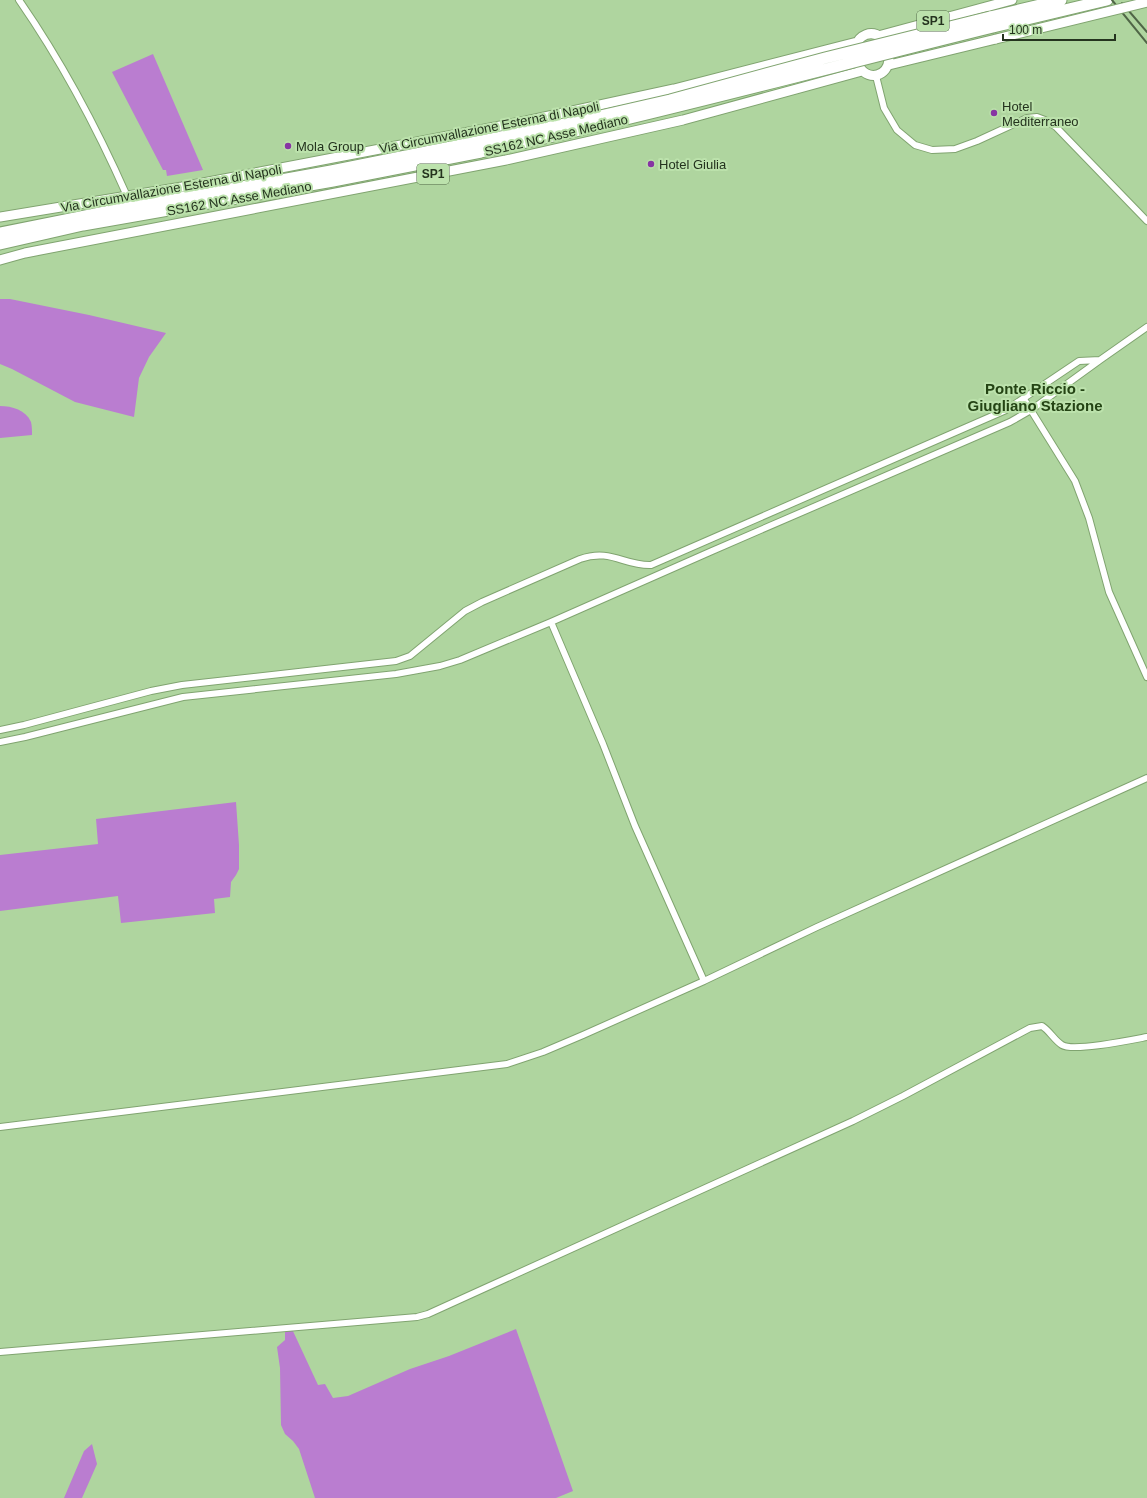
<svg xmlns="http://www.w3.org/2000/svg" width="1147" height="1498" viewBox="0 0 1147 1498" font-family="Arial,sans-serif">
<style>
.green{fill:#ba7dd0}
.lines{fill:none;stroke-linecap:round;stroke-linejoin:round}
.street-casing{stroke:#80a470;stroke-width:8}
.primary-casing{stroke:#80a470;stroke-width:11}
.highway-casing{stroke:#80a470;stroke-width:13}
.street{stroke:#fff;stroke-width:6}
.primary{stroke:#fff;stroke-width:9}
.highway{stroke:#fff;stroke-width:11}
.rail{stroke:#506647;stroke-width:2}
.primary-bridge-casing{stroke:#80a470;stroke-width:11;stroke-linecap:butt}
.highway-bridge-casing{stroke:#80a470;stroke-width:13;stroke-linecap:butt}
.primary-bridge{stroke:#fff;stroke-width:9}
.highway-bridge{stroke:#fff;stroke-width:11}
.poi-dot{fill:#8735a3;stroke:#bce2ac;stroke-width:1.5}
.labels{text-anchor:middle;stroke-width:4;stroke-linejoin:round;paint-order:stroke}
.shield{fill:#bce2ac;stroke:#526849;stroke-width:1}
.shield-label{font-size:12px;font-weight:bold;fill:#24331e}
.poi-label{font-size:13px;fill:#24331e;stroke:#bce2ac;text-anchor:start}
.street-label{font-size:13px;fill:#24331e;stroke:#bce2ac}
.quarter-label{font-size:15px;font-weight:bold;fill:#244414;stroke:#bce2ac}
</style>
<rect width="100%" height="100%" fill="#afd59f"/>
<path class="green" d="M 153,54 L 203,170 L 167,176 L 166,170 L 163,170 L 112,72 Z
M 0,299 L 10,299 L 89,315 L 166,333 L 149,357 L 139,378 L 134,417 L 75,402 L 12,369 L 0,364 Z
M 0,406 C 12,406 26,410 31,422 C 32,426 32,431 32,435 L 0,438 Z
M 236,802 L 239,845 L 239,869 L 236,875 L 231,882 L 230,897 L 214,899 L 215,913 L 121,923 L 118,896 L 0,911 L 0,855 L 98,844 L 96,819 Z
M 292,1329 L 318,1385 L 325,1384 L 333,1398 L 348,1396 L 410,1369 L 449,1356 L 516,1329 L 573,1491 L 556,1498 L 315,1498 L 299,1449 L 293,1441 L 285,1434 L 281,1425 L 280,1368 L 277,1347 L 285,1340 L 285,1332 Z
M 92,1444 L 97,1464 L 82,1498 L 64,1498 L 84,1451 Z"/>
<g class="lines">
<g class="street-casing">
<path id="street" d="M 19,0 C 62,62 97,128 127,196
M 876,76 L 884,108 L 897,130 L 915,145 L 932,150 L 955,149 L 977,141 L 1027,118 L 1037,117 L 1045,120 L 1056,127 L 1147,221
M 1100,360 L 1147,327
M 1024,399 L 1075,481 L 1089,518 L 1109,592 L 1147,677
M 551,622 L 603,744 L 635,826 L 704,981
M 0,730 L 24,725 L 151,691 L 182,685 L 396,661 L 410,656 L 465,611 L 482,602 L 580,559 C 611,548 624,566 651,565 L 1006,410 L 1079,361 L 1100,360 L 1031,410 L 1010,422 L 712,551 L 551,622 L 460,660 L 440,666 L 396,674 L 183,697 L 25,737 L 0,742
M 0,1127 L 507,1064 L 543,1052 L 583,1035 L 704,981 L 817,927 L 1147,778
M 0,1352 L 417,1317 L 428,1314 L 853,1121 L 903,1096 L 1030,1028 L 1042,1026 C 1050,1031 1054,1040 1062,1045 C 1073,1052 1131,1040 1147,1037"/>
</g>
<g class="primary-casing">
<path id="primary" d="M 878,36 L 1012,0
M 855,47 C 859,35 871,29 882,38
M 889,65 L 996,39
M 860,68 C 870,81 887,76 889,60
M 0,217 L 182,187 L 526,121 L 674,89 L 857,42
M 0,260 L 25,253 L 506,160 L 683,120 L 862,71"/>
</g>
<g class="highway-casing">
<path id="highway" d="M 990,17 L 1061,0
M 993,27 L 1107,0
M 0,233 L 135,206 L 331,171 L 565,124
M 0,244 L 83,225 L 333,181 L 481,152 L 567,133"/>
</g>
<use href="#street" class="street"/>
<use href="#primary" class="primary"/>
<use href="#highway" class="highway"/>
<path class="rail" d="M 1112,0 L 1147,43
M 1122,3 L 1147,32"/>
<g class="primary-bridge-casing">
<path id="primary-bridge" d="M 996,39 L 1147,2"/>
</g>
<g class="highway-bridge-casing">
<path id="highway-bridge" d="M 565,124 L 670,100 L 825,58 L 990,17
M 567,133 C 710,100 851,62 993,27"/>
</g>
<use href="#primary-bridge" class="primary-bridge"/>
<use href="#highway-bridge" class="highway-bridge"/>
</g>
<g class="poi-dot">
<circle cx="994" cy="113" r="4"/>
<circle cx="288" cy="146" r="4"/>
<circle cx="651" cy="164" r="4"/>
</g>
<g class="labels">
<g class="shield">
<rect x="917" y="11" width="32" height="20" rx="3"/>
<rect x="417" y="164" width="32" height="20" rx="3"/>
</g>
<g class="shield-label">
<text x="933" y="25">SP1</text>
<text x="433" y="178">SP1</text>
</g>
<g class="poi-label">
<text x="1002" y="111">Hotel<tspan x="1002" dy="15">Mediterraneo</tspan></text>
<text x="296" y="151">Mola Group</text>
<text x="659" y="169">Hotel Giulia</text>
</g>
<g class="street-label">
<text transform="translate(489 127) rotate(-11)" y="5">Via Circumvallazione Esterna di Napoli</text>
<text transform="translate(556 135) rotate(-13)" y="5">SS162 NC Asse Mediano</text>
<text transform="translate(171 188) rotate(-10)" y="5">Via Circumvallazione Esterna di Napoli</text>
<text transform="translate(239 198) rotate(-10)" y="5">SS162 NC Asse Mediano</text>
</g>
<g class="quarter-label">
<text x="1035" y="394">Ponte Riccio -<tspan x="1035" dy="17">Giugliano Stazione</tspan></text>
</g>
</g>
<path d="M1003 34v6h112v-6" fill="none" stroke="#24331e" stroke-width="2"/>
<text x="1009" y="34" font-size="12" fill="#24331e" stroke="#bce2ac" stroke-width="3" paint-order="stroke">100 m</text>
</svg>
